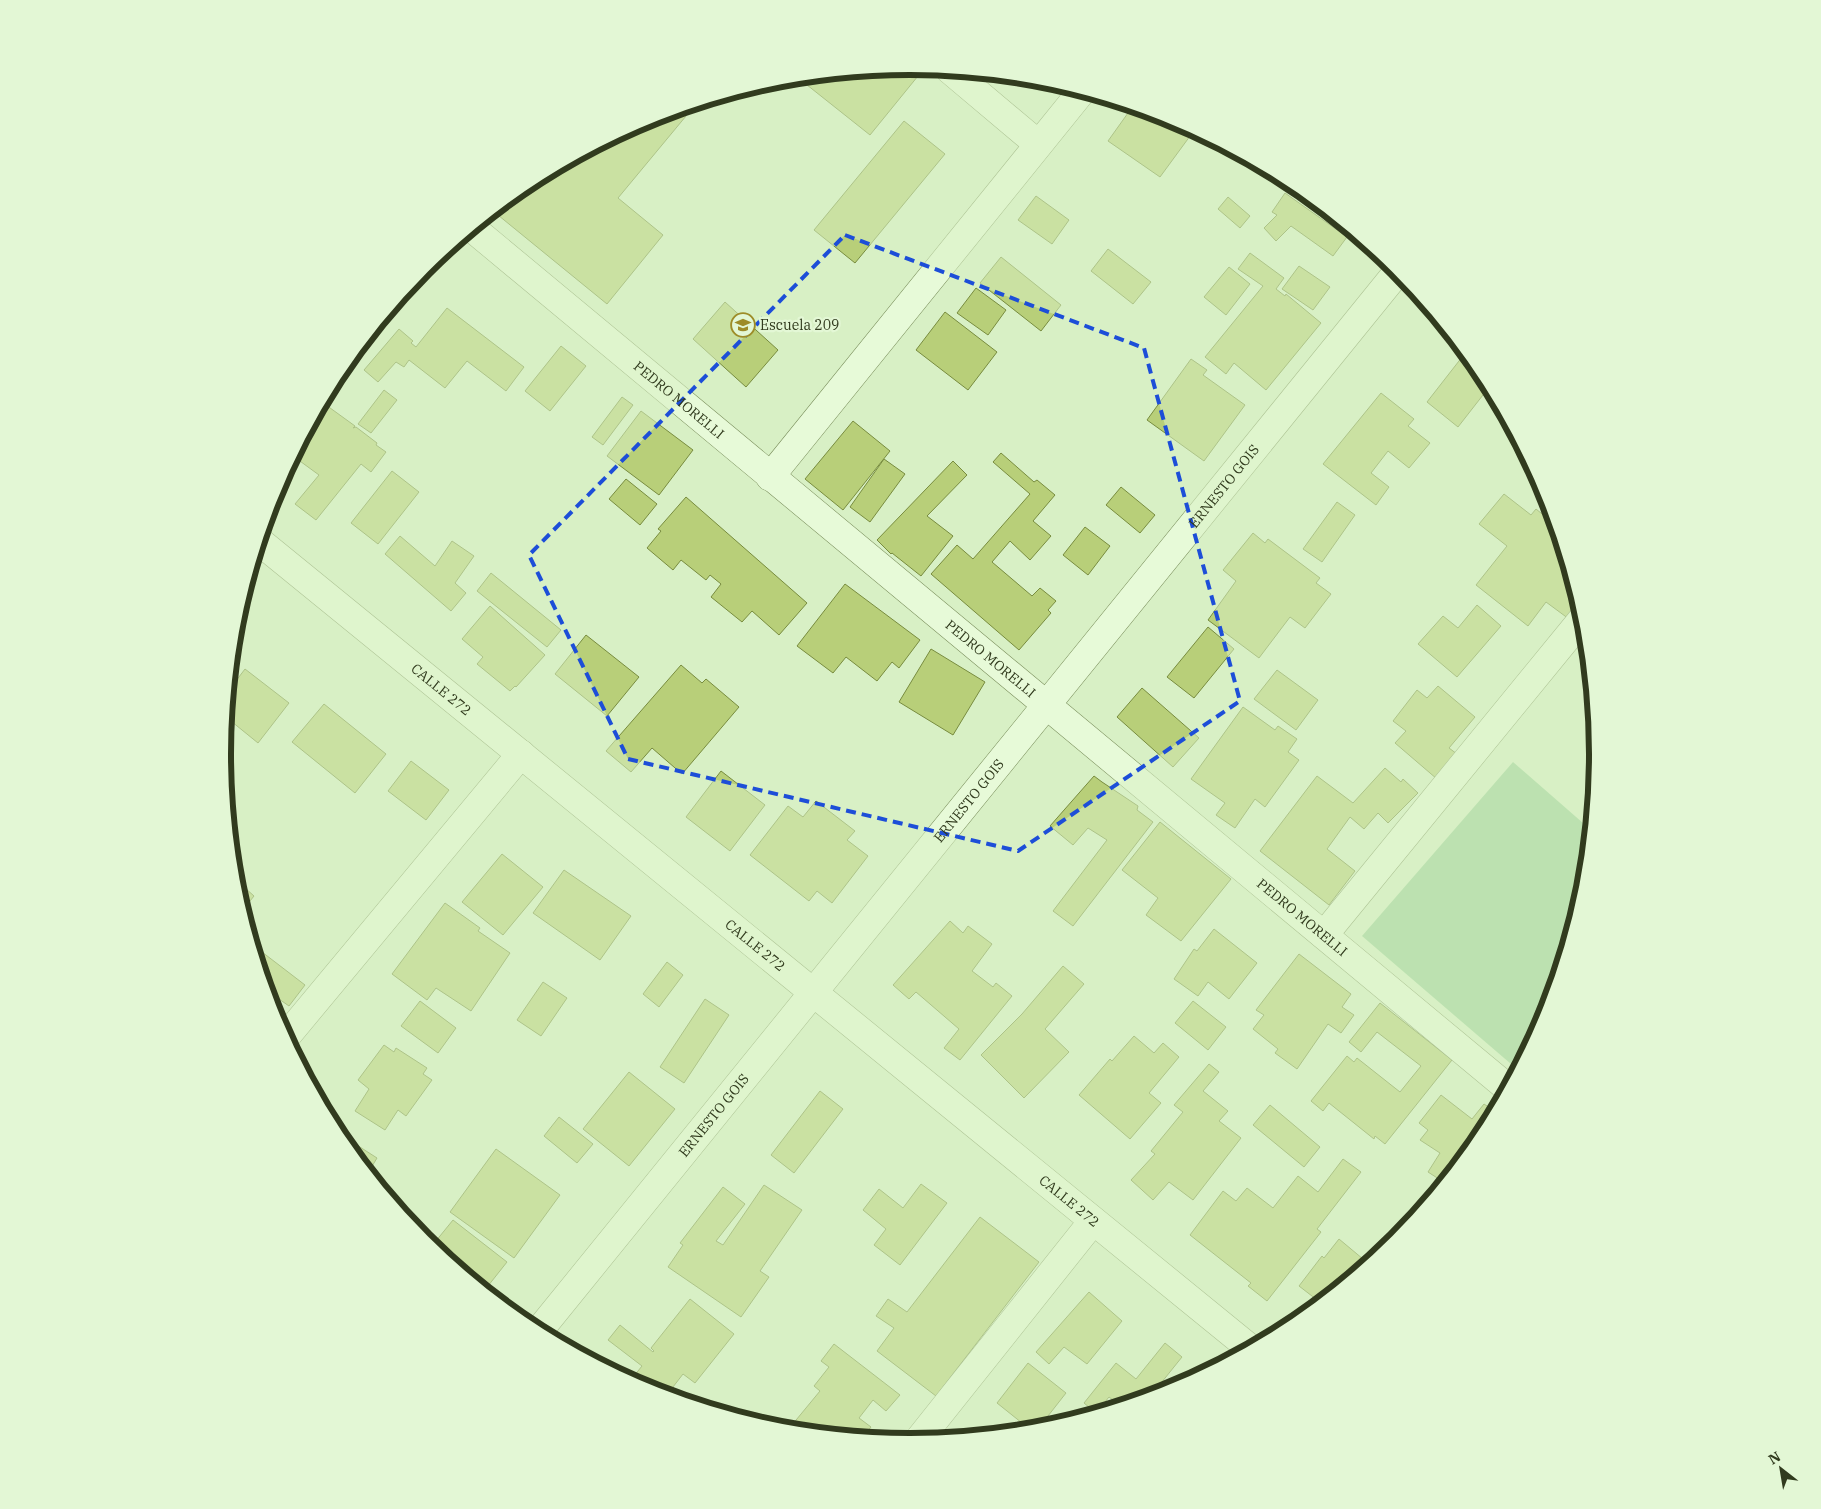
<svg xmlns="http://www.w3.org/2000/svg" width="1821" height="1509" viewBox="0 0 1821 1509" font-family="'IBM Plex Serif',serif">
<style>
.green{fill:#99cf98}
.building{fill:#b8cf79;stroke:#788c3f}
.lines{fill:none;stroke-linecap:round;stroke-linejoin:round}
.minor-casing{stroke:#788c5a;stroke-width:29}
.minor{stroke:#e7fad8;stroke-width:28}
.marked{fill:none;stroke:#1d4ed8;stroke-width:4;stroke-dasharray:10 6;stroke-linejoin:round}
.labels{text-anchor:middle;stroke-width:4.5;stroke-linejoin:round;paint-order:stroke}
.poi-label{font-size:14px;fill:#313b1e;stroke:#e3f7d5;text-anchor:start}
.street-label{font-size:14px;fill:#313b1e;stroke:#e3f7d5}
.rim{fill:none;stroke:#313b1e;stroke-width:6}
</style>
<rect width="100%" height="100%" fill="#d8f0c5"/>
<path class="green" d="M 1513,762 L 1591,830 L 1585,889 L 1546,1018 L 1518,1070 L 1362,936 Z"/>
<path class="building" d="M 906,67 L 918,76 L 870,135 L 797,77 Z
M 696,104 L 618,198 L 663,235 L 607,304 L 493,211 L 528,182 L 647,119 Z
M 1133,106 L 1174,119 L 1193,132 L 1160,177 L 1108,141 Z
M 904,121 L 945,154 L 855,263 L 814,230 Z
M 1295,184 L 1312,198 L 1311,200 L 1294,186 Z
M 1285,193 L 1347,237 L 1333,256 L 1291,226 L 1276,241 L 1264,228 L 1277,215 L 1272,212 Z
M 1036,196 L 1069,220 L 1052,244 L 1018,220 Z
M 1228,197 L 1250,216 L 1240,228 L 1218,209 Z
M 1108,249 L 1151,282 L 1133,304 L 1091,271 Z
M 1250,253 L 1284,278 L 1276,289 L 1285,296 L 1286,294 L 1321,323 L 1266,390 L 1234,363 L 1226,374 L 1205,357 L 1263,286 L 1238,269 Z
M 1001,257 L 1061,305 L 1041,331 L 980,283 Z
M 1299,266 L 1330,287 L 1313,310 L 1282,289 Z
M 1229,267 L 1250,284 L 1226,315 L 1204,297 Z
M 976,288 L 1006,310 L 988,335 L 957,313 Z
M 725,302 L 778,350 L 746,387 L 693,339 Z
M 447,308 L 524,367 L 506,391 L 467,361 L 445,388 L 409,360 L 404,367 L 396,362 L 378,382 L 364,370 L 399,329 L 413,341 L 411,343 L 416,347 Z
M 945,312 L 997,352 L 968,390 L 916,350 Z
M 561,346 L 586,366 L 550,411 L 525,391 Z
M 1466,352 L 1483,372 L 1490,386 L 1458,427 L 1427,402 Z
M 1191,359 L 1207,370 L 1203,375 L 1245,405 L 1204,461 L 1147,420 Z
M 384,390 L 397,400 L 371,433 L 358,424 Z
M 1381,393 L 1414,419 L 1408,426 L 1430,443 L 1409,468 L 1388,451 L 1371,473 L 1389,487 L 1376,505 L 1323,464 Z
M 622,397 L 633,405 L 603,445 L 592,437 Z
M 326,405 L 355,426 L 353,428 L 356,427 L 377,443 L 376,445 L 386,452 L 371,472 L 361,464 L 316,520 L 295,504 L 319,475 L 293,456 L 304,435 Z
M 641,411 L 693,450 L 659,495 L 607,456 Z
M 853,421 L 890,451 L 843,510 L 805,479 Z
M 1001,453 L 1034,482 L 1037,480 L 1055,495 L 1033,521 L 1051,536 L 1030,560 L 1010,541 L 992,562 L 1032,596 L 1040,588 L 1056,601 L 1048,610 L 1051,613 L 1019,650 L 931,574 L 957,545 L 973,559 L 1030,494 L 993,462 Z
M 884,459 L 905,474 L 870,522 L 850,507 Z
M 953,461 L 967,475 L 927,516 L 953,536 L 921,576 L 892,553 L 891,554 L 877,540 Z
M 392,471 L 419,492 L 378,544 L 351,523 Z
M 626,479 L 657,504 L 640,525 L 609,499 Z
M 1121,487 L 1155,515 L 1140,533 L 1106,505 Z
M 1504,494 L 1531,515 L 1536,509 L 1557,526 L 1581,604 L 1569,619 L 1546,602 L 1528,626 L 1476,585 L 1507,546 L 1479,524 Z
M 686,497 L 807,603 L 779,635 L 752,611 L 742,622 L 711,597 L 721,584 L 710,575 L 706,580 L 681,560 L 673,570 L 647,548 L 661,531 L 658,529 Z
M 1337,502 L 1355,515 L 1322,562 L 1303,549 Z
M 1085,527 L 1110,546 L 1088,575 L 1063,555 Z
M 1253,533 L 1265,543 L 1268,539 L 1320,578 L 1316,583 L 1331,594 L 1305,628 L 1290,617 L 1259,658 L 1208,620 L 1236,581 L 1223,570 Z
M 400,536 L 435,566 L 452,541 L 474,556 L 455,583 L 466,593 L 451,611 L 385,554 Z
M 491,573 L 561,630 L 547,647 L 477,591 Z
M 845,584 L 920,640 L 899,668 L 892,662 L 877,681 L 846,657 L 833,673 L 797,646 Z
M 1477,605 L 1501,626 L 1457,677 L 1418,644 L 1443,616 L 1458,628 Z
M 490,606 L 545,655 L 516,687 L 515,686 L 510,691 L 477,664 L 483,657 L 462,639 Z
M 1208,627 L 1234,649 L 1194,698 L 1167,677 Z
M 586,635 L 639,677 L 607,716 L 555,674 Z
M 931,649 L 985,682 L 953,735 L 899,702 Z
M 681,665 L 702,683 L 706,679 L 739,707 L 682,774 L 652,748 L 631,772 L 606,751 Z
M 245,669 L 289,703 L 258,743 L 226,717 L 229,690 Z
M 1277,670 L 1318,700 L 1296,730 L 1254,699 Z
M 1438,686 L 1475,717 L 1449,748 L 1457,754 L 1437,779 L 1395,743 L 1406,731 L 1393,721 L 1417,690 L 1427,698 Z
M 1142,688 L 1199,738 L 1173,767 L 1117,717 Z
M 324,704 L 386,754 L 355,793 L 292,742 Z
M 1243,707 L 1275,730 L 1278,726 L 1297,739 L 1288,752 L 1299,760 L 1265,807 L 1255,799 L 1235,828 L 1216,815 L 1225,803 L 1191,779 Z
M 411,761 L 449,790 L 426,820 L 388,791 Z
M 1385,768 L 1401,782 L 1403,779 L 1418,793 L 1388,823 L 1378,813 L 1364,829 L 1350,817 L 1327,849 L 1355,871 L 1329,905 L 1260,851 L 1317,776 L 1353,803 Z
M 721,771 L 765,805 L 730,851 L 686,817 Z
M 1094,776 L 1102,782 L 1138,806 L 1137,810 L 1153,822 L 1073,926 L 1053,911 L 1107,840 L 1088,828 L 1073,845 L 1050,826 Z
M 816,801 L 855,831 L 847,840 L 868,856 L 832,903 L 817,891 L 809,901 L 750,855 L 788,806 L 803,817 Z
M 1160,822 L 1231,879 L 1181,941 L 1146,915 L 1158,898 L 1122,870 Z
M 502,854 L 543,887 L 503,935 L 462,902 Z
M 564,870 L 631,916 L 600,960 L 533,913 Z
M 235,879 L 254,896 L 242,911 L 235,888 Z
M 445,903 L 480,928 L 478,931 L 510,953 L 471,1011 L 436,988 L 427,1000 L 392,974 Z
M 950,921 L 963,933 L 968,926 L 992,944 L 972,971 L 993,987 L 996,983 L 1012,996 L 960,1060 L 944,1048 L 959,1029 L 916,992 L 909,999 L 893,985 Z
M 1214,929 L 1257,963 L 1229,999 L 1208,982 L 1198,996 L 1174,979 L 1194,949 L 1197,951 Z
M 262,952 L 305,985 L 289,1006 L 266,990 L 257,959 Z
M 1299,954 L 1351,994 L 1342,1007 L 1354,1015 L 1341,1033 L 1328,1024 L 1297,1069 L 1275,1053 L 1278,1049 L 1253,1029 L 1264,1015 L 1256,1010 Z
M 667,962 L 683,975 L 659,1007 L 643,994 Z
M 1063,966 L 1084,984 L 1045,1029 L 1069,1052 L 1024,1098 L 981,1055 L 1022,1014 Z
M 543,982 L 567,998 L 541,1036 L 517,1020 Z
M 705,999 L 729,1015 L 684,1083 L 660,1067 Z
M 420,1001 L 456,1028 L 438,1053 L 401,1026 Z
M 1193,1001 L 1226,1027 L 1208,1050 L 1175,1023 Z
M 1380,1003 L 1452,1060 L 1385,1144 L 1375,1136 L 1374,1139 L 1329,1103 L 1323,1111 L 1311,1101 L 1347,1056 L 1354,1062 L 1357,1058 L 1400,1092 L 1421,1066 L 1377,1032 L 1361,1052 L 1349,1042 Z
M 1134,1036 L 1154,1053 L 1163,1043 L 1179,1057 L 1149,1093 L 1161,1103 L 1130,1139 L 1079,1095 L 1110,1059 L 1112,1061 Z
M 384,1045 L 394,1052 L 396,1048 L 427,1068 L 423,1074 L 432,1080 L 406,1116 L 398,1110 L 385,1130 L 355,1111 L 369,1089 L 358,1080 Z
M 1209,1064 L 1219,1072 L 1203,1091 L 1228,1111 L 1219,1121 L 1241,1138 L 1193,1200 L 1169,1182 L 1153,1200 L 1131,1180 L 1155,1154 L 1151,1151 L 1183,1112 L 1174,1105 Z
M 629,1072 L 675,1109 L 629,1166 L 583,1129 Z
M 820,1091 L 843,1109 L 794,1173 L 771,1155 Z
M 1441,1095 L 1472,1119 L 1484,1104 L 1496,1112 L 1483,1137 L 1445,1183 L 1428,1172 L 1440,1153 L 1420,1140 L 1428,1130 L 1419,1123 Z
M 1270,1105 L 1320,1147 L 1304,1167 L 1253,1125 Z
M 559,1117 L 593,1144 L 577,1163 L 544,1136 Z
M 335,1131 L 377,1158 L 368,1173 L 338,1137 Z
M 496,1149 L 560,1195 L 514,1258 L 450,1212 Z
M 1343,1159 L 1361,1172 L 1317,1229 L 1321,1232 L 1267,1301 L 1248,1286 L 1251,1283 L 1190,1235 L 1223,1191 L 1236,1201 L 1247,1188 L 1273,1208 L 1298,1176 L 1318,1192 Z
M 921,1184 L 947,1203 L 900,1265 L 874,1245 L 886,1229 L 863,1210 L 879,1189 L 903,1208 Z
M 764,1185 L 802,1210 L 760,1271 L 769,1277 L 741,1317 L 668,1267 L 683,1245 L 680,1243 L 723,1187 L 745,1204 L 716,1241 L 723,1245 Z
M 980,1217 L 1039,1262 L 936,1396 L 877,1351 L 894,1328 L 876,1316 L 888,1299 L 907,1312 Z
M 453,1220 L 507,1262 L 484,1291 L 431,1247 Z
M 1339,1239 L 1369,1264 L 1321,1303 L 1299,1286 L 1322,1256 L 1324,1258 Z
M 1089,1292 L 1122,1321 L 1087,1364 L 1064,1347 L 1049,1364 L 1036,1352 Z
M 690,1299 L 734,1334 L 695,1383 L 683,1374 L 666,1396 L 647,1390 L 633,1383 L 630,1381 L 642,1366 L 608,1340 L 620,1325 L 653,1352 L 654,1351 L 651,1348 Z
M 1165,1343 L 1182,1357 L 1153,1393 L 1156,1396 L 1121,1406 L 1109,1397 L 1096,1413 L 1084,1403 L 1116,1363 L 1136,1379 Z
M 834,1344 L 900,1395 L 886,1411 L 873,1400 L 859,1418 L 871,1427 L 865,1434 L 872,1439 L 787,1431 L 820,1391 L 814,1386 L 829,1367 L 821,1361 Z
M 1028,1363 L 1066,1393 L 1037,1430 L 1032,1431 L 997,1403 Z"/>
<g class="lines">
<g class="minor-casing">
<g id="minor">
<path d="M 950,70 L 1038,144"/>
<path id="s1" d="M 472,228 L 1509,1089"/>
<path d="M 770,477 L 1082,91"/>
<path id="s2" d="M 259,541 L 1251,1349"/>
<path d="M 1324,935 L 1584,617"/>
<path d="M 285,1038 L 521,754"/>
<path id="s3" d="M 538,1332 L 1399,270"/>
<path d="M 917,1442 L 1093,1221"/>
</g>
</g>
<use href="#minor" class="minor"/>
</g>
<path d="M0 0H1821V1509H0ZM 845,235 L 1144,348 L 1240,701 L 1018,851 L 628,759 L 529,555 Z" fill="#d8f0c5" fill-opacity=".55" fill-rule="evenodd"/>
<path class="marked" d="M 845,235 L 1144,348 L 1240,701 L 1018,851 L 628,759 L 529,555 Z"/>
<defs>
<g id="school-ring" transform="scale(1.25)"><circle r="9.5" fill="#e3f7d5" stroke="#9d8c28" stroke-width="1.5"/><path d="M0-5L7-2L0 1L-7-2ZM-4 1L0 2.5L4 1V4Q0 6-4 4Z" fill="#9d8c28"/></g>
</defs>
<g fill-rule="evenodd">
<use href="#school-ring" x="743" y="325"/>
</g>
<g class="labels">
<g class="poi-label">
<text x="760" y="330">Escuela 209</text>
</g>
<g class="street-label">
<text dy="5" stroke="none"><textPath href="#s1" startOffset="269">PEDRO MORELLI</textPath></text>
<text dy="5" stroke="none"><textPath href="#s3" startOffset="1089">ERNESTO GOIS</textPath></text>
<text dy="5" stroke="none"><textPath href="#s1" startOffset="674">PEDRO MORELLI</textPath></text>
<text dy="5" stroke="none"><textPath href="#s2" startOffset="235">CALLE 272</textPath></text>
<text dy="5" stroke="none"><textPath href="#s3" startOffset="684">ERNESTO GOIS</textPath></text>
<text dy="5" stroke="none"><textPath href="#s1" startOffset="1079">PEDRO MORELLI</textPath></text>
<text dy="5" stroke="none"><textPath href="#s2" startOffset="640">CALLE 272</textPath></text>
<text dy="5" stroke="none"><textPath href="#s3" startOffset="279">ERNESTO GOIS</textPath></text>
<text dy="5" stroke="none"><textPath href="#s2" startOffset="1045">CALLE 272</textPath></text>
</g>
</g>
<path d="M0 0H1821V1509H0ZM231 754a679 679 0 1 1 1358 0a679 679 0 1 1-1358 0Z" fill="#e3f7d5" fill-rule="evenodd"/>
<path class="rim" d="M231 754a679 679 0 1 1 1358 0a679 679 0 1 1-1358 0Z"/>
<g transform="translate(1781 1469) rotate(329)" stroke="#e3f7d5" stroke-width="4" paint-order="stroke">
<path d="M0-4L9 19L0 12L-9 19Z" fill="#313b1e"/>
<text y="-8" font-size="14" font-weight="bold" text-anchor="middle" fill="#313b1e">N</text>
</g>
</svg>
